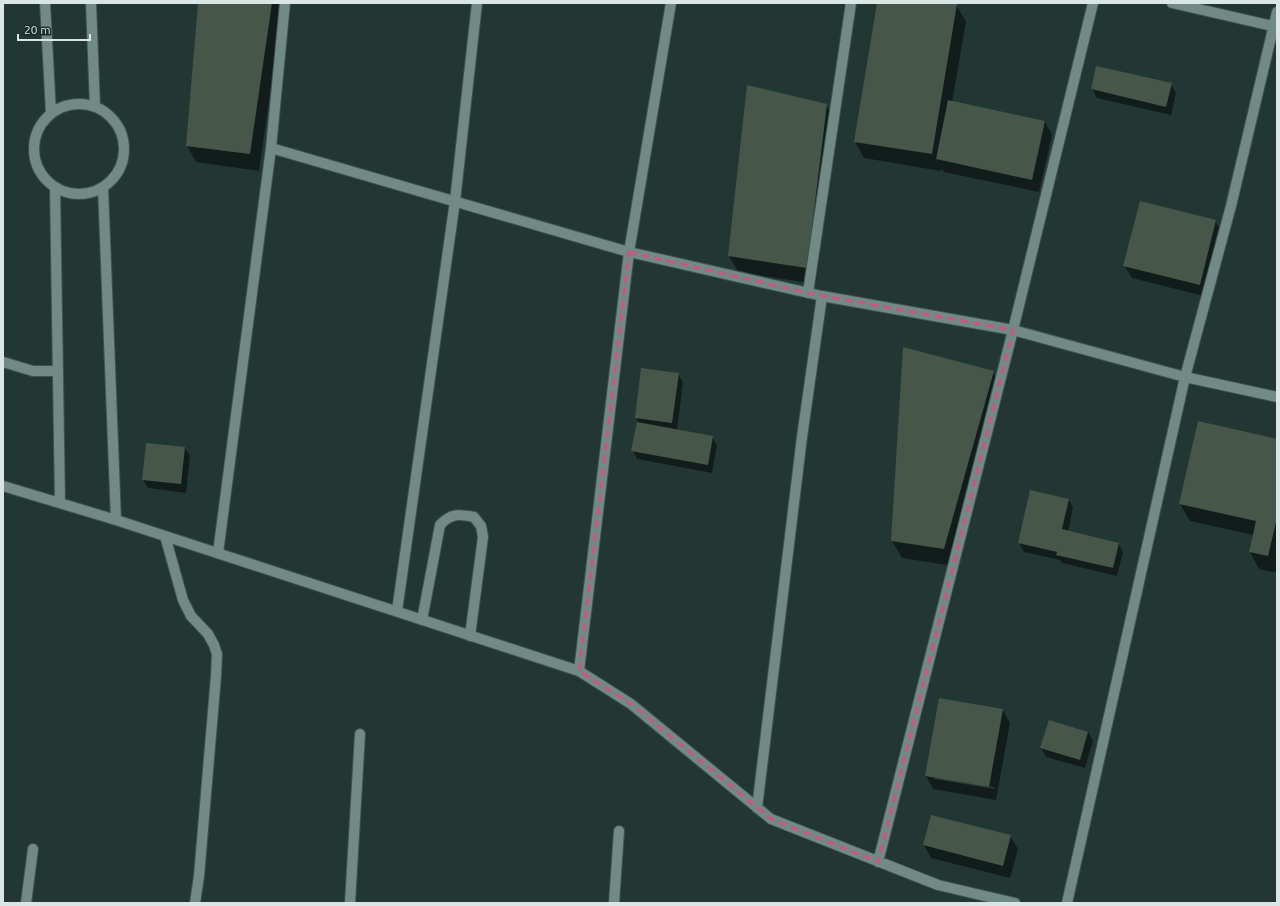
<svg xmlns="http://www.w3.org/2000/svg" width="1280" height="906" viewBox="0 0 1280 906" font-family="Ubuntu,sans-serif">
<style>
.shadow{fill:#0007;fill-rule:evenodd}
.building{fill:#465649}
.lines{fill:none;stroke-linecap:round;stroke-linejoin:round}
.minor-casing{stroke:#3f5350;stroke-width:12}
.minor{stroke:#728a86;stroke-width:10}
.marked{fill:none;stroke:#c95684;stroke-width:3;stroke-dasharray:8 5;stroke-linejoin:round}
</style>
<rect width="100%" height="100%" fill="#223734"/>
<path class="shadow" d="M 199,3 L 283,3 L 259,171 L 196,162 L 187,146 Z
M 878,3 L 944,3 L 956,5 L 966,22 L 952,102 L 1045,122 L 1052,135 L 1039,192 L 944,172 L 942,168 L 941,171 L 864,158 L 855,142 Z
M 1171,84 L 1176,93 L 1171,115 L 1097,98 L 1092,89 Z
M 826,105 L 836,121 L 816,284 L 738,272 L 729,256 Z
M 1215,221 L 1223,234 L 1207,297 L 1132,278 L 1124,265 Z
M 642,369 L 678,374 L 683,382 L 677,430 L 712,437 L 717,445 L 712,473 L 637,459 L 633,451 L 638,422 L 636,418 Z
M 993,372 L 1002,388 L 954,566 L 902,558 L 892,541 Z
M 1277,440 L 1277,573 L 1259,569 L 1250,552 L 1253,535 L 1190,521 L 1180,504 Z
M 185,448 L 190,456 L 186,493 L 148,488 L 143,480 Z
M 1069,500 L 1073,508 L 1068,532 L 1118,543 L 1123,552 L 1117,576 L 1062,563 L 1060,560 L 1024,552 L 1019,543 Z
M 940,699 L 1003,710 L 1010,723 L 996,800 L 933,789 L 926,776 ZM 934,777 L 995,787 L 994,789 L 934,779 Z
M 1088,732 L 1093,741 L 1085,768 L 1046,757 L 1041,748 Z
M 1010,836 L 1018,849 L 1010,878 L 931,858 L 924,845 Z"/>
<path class="building" d="M 198,3 L 272,3 L 250,154 L 186,146 Z
M 877,3 L 957,4 L 932,154 L 854,142 Z
M 1096,66 L 1172,83 L 1166,107 L 1091,89 Z
M 747,85 L 827,104 L 807,268 L 728,256 Z
M 948,100 L 1045,121 L 1032,180 L 936,159 Z
M 1140,201 L 1216,220 L 1200,285 L 1123,266 Z
M 903,347 L 994,371 L 944,549 L 891,541 Z
M 641,368 L 679,373 L 672,423 L 635,418 Z
M 1198,421 L 1277,439 L 1277,518 L 1268,556 L 1249,552 L 1256,521 L 1179,504 Z
M 637,422 L 713,436 L 708,465 L 631,451 Z
M 146,443 L 185,447 L 181,484 L 142,480 Z
M 1030,490 L 1069,499 L 1062,529 L 1119,543 L 1113,568 L 1056,555 L 1057,552 L 1018,543 Z
M 939,698 L 1003,709 L 989,787 L 925,776 Z
M 1049,720 L 1088,732 L 1080,760 L 1040,748 Z
M 931,815 L 1011,835 L 1003,866 L 923,845 Z"/>
<g class="lines">
<g class="minor-casing">
<path id="minor" d="M 45,3 L 51,113
M 91,3 L 95,107
M 1172,3 L 1277,27
M34 149a45 45 0 1 1 90 0a45 45 0 1 1-90 0Z
M 271,148 L 629,252 L 822,296 L 802,437 L 757,808
M 103,187 L 116,520
M 55,188 L 60,503
M 808,293 L 851,3
M 822,296 L 1013,330 L 1185,377 L 1277,397
M 3,362 L 33,371 L 58,371
M 3,486 L 116,520 L 579,671 L 631,704 L 771,819 L 938,885 L 1015,903
M 165,536 L 183,600 L 191,616 L 208,634 L 214,645 L 217,654 L 216,676 L 199,876 L 195,903
M 218,553 L 271,148 L 285,3
M 397,611 L 455,201 L 477,3
M 422,620 L 440,525 C 451,513 459,514 474,517 L 481,526 L 483,537 L 470,636
M 579,671 L 629,252 L 671,3
M 878,862 L 1013,330 L 1093,3
M 26,903 L 33,849
M 350,903 L 360,734
M 614,903 L 619,831
M 1067,903 L 1185,377 L 1231,206 L 1277,12"/>
</g>
<use href="#minor" class="minor"/>
</g>
<path class="marked" d="M 629,252 L 808,293 L 1013,330 L 878,862 L 771,819 L 631,704 L 579,671 Z"/>
<rect width="1280" height="906" fill="none" stroke="#d9e6e4" stroke-width="8"/>
<path d="M18 34v6h72v-6" fill="none" stroke="#d9e6e4" stroke-width="2"/>
<text x="24" y="34" font-size="12" fill="#d9e6e4" stroke="#182d2a" stroke-width="3" paint-order="stroke">20 m</text>
</svg>
